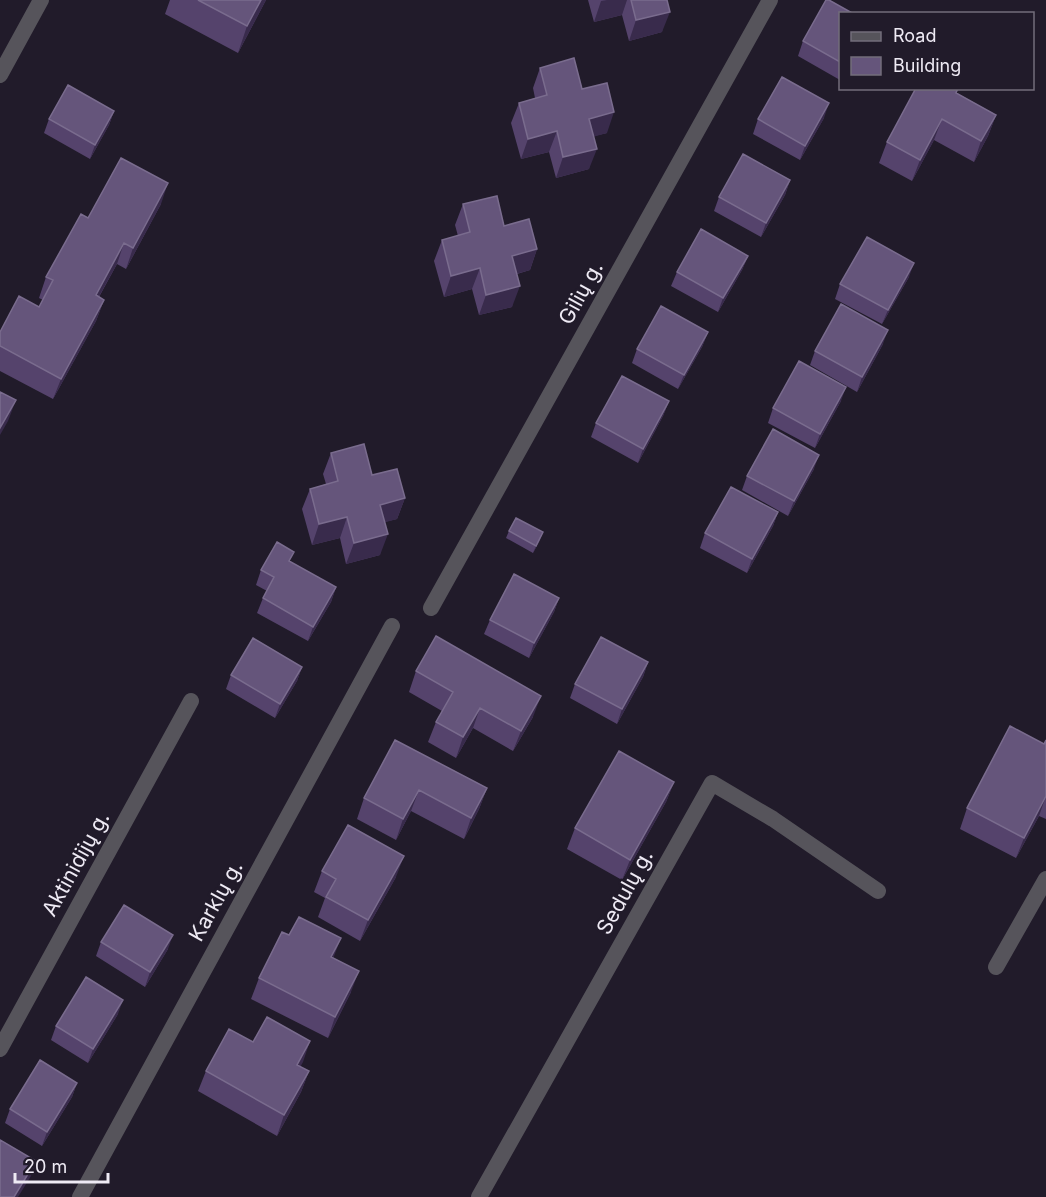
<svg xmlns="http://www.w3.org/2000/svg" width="1046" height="1197" viewBox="0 0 1046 1197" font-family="Inter,sans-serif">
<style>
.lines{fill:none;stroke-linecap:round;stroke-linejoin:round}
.minor{stroke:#56545b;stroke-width:16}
.wall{fill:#55436c}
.shaded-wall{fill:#392b4c}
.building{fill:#65557b;stroke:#7a6c8e;stroke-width:1.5}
.labels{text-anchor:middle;stroke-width:5;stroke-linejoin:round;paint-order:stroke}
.street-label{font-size:21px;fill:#eeeaf4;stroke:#211b2a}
</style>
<rect width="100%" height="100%" fill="#211b2a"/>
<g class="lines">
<path class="minor" d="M 0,75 L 41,0
M 431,608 L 770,0
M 996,967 L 1046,879
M 0,1049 L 191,701
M 80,1197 L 392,626
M 479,1197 L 712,783 L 773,819 L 878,891"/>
</g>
<path class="wall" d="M 170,0 L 266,0 L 238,53 L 165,14 Z
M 588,0 L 667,0 L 662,32 L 629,41 L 622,15 L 594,22 Z
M 840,14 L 840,80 L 798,56 L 803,41 Z
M 540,68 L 582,89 L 607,133 L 594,136 L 589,169 L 556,178 L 549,152 L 521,159 L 511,123 L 519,103 L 535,98 L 533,88 Z
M 957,93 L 996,115 L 988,136 L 974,162 L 934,140 L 912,181 L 879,163 L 887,142 Z
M 114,111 L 109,125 L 90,159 L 44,133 L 49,119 Z
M 824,118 L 800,160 L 753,134 L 758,119 Z
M 790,180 L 785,195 L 761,237 L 714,211 L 719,197 Z
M 161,204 L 126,269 L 117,264 L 99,297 L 104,300 L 96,321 L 53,399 L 0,371 L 0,332 L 39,307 L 43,300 L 39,298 L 46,277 L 88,218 Z
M 463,204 L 504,226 L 537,249 L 530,270 L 517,274 L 512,307 L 479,315 L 472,289 L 444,297 L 434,261 L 442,240 L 458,236 L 455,225 Z
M 748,256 L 742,270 L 718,312 L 671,286 L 677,272 Z
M 909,277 L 882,324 L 835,299 L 840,284 Z
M 708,332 L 702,347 L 678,389 L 632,363 L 637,349 Z
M 883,344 L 857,392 L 810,365 L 815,351 Z
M 669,401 L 663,416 L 638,463 L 591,437 L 596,423 Z
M 841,401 L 815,448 L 768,423 L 773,408 Z
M 331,453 L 372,475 L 405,498 L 397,519 L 384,522 L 380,555 L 346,564 L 340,538 L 312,545 L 302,509 L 310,489 L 326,484 L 323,474 Z
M 814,469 L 788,516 L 742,490 L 747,476 Z
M 778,512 L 773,526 L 747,573 L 700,548 L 705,533 Z
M 509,531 L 540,540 L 533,553 L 506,538 Z
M 290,562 L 336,587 L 331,602 L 308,641 L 257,613 L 263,598 L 267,591 L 256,585 L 261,570 Z
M 559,598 L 554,612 L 529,658 L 484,634 L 490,620 Z
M 648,662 L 643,677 L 617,724 L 570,698 L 575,684 Z
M 302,667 L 297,681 L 275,718 L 226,689 L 231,675 Z
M 416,671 L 533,717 L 513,751 L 473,728 L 456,758 L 428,742 L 436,722 L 442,711 L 409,692 Z
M 395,740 L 487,788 L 479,809 L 464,839 L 411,811 L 396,840 L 357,819 L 364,798 Z
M 1046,740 L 1046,819 L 1039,816 L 1016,858 L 960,829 L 967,808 L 1044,744 Z
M 674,782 L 666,802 L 622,880 L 567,849 L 575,828 Z
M 322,871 L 396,877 L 360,941 L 318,917 L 325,898 L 314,892 Z
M 101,942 L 168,949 L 145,987 L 96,956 Z
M 334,958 L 351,992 L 328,1038 L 251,999 L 259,978 Z
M 118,1014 L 88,1063 L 51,1040 L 56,1026 Z
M 310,1041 L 300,1067 L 309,1071 L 301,1092 L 277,1136 L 198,1091 L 206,1071 L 253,1042 Z
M 77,1083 L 72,1097 L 42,1146 L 5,1123 L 10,1109 Z"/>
<path class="shaded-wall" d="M 261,0 L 266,0 L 238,53 L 247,26 Z
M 607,0 L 627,0 L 622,15 L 594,22 L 601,1 Z
M 670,12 L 662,32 L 629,41 L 636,20 Z
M 829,103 L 824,118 L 800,160 L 805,146 Z
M 114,111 L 109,125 L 90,159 L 95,145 Z
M 614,112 L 607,133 L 582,140 L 589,119 Z
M 996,115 L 988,136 L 974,162 L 981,141 Z
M 942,119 L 934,140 L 912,181 L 920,160 Z
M 557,131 L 549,152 L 521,159 L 528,139 Z
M 597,149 L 589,169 L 556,178 L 563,157 Z
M 790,180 L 785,195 L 761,237 L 766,223 Z
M 168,183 L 161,204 L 126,269 L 133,248 Z
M 124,243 L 117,264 L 88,316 L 96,295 Z
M 537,249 L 530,270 L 505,277 L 512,256 Z
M 748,256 L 742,270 L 718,312 L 723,298 Z
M 914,263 L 909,277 L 882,324 L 888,310 Z
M 480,268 L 472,289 L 444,297 L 451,276 Z
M 520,286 L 512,307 L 479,315 L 486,295 Z
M 104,300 L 96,321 L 53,399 L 61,379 Z
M 888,330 L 883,344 L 857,392 L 862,377 Z
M 708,332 L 702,347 L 678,389 L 684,375 Z
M 846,387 L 841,401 L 815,448 L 820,434 Z
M 16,400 L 8,421 L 0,435 L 0,428 Z
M 669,401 L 663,416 L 638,463 L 643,449 Z
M 819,455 L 814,469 L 788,516 L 794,501 Z
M 405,498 L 397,519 L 372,526 L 380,505 Z
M 778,512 L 773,526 L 747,573 L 752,559 Z
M 347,517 L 340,538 L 312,545 L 319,524 Z
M 543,532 L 540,540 L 533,553 L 536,546 Z
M 388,534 L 380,555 L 346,564 L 354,543 Z
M 336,587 L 331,602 L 308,641 L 313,627 Z
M 559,598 L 554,612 L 529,658 L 534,643 Z
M 648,662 L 643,677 L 617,724 L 622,709 Z
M 302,667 L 297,681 L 275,718 L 280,704 Z
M 541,696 L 533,717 L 513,751 L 521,731 Z
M 480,708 L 473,728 L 456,758 L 463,737 Z
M 674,782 L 666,802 L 622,880 L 630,860 Z
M 487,788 L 479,809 L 464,839 L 471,818 Z
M 419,790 L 411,811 L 396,840 L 403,819 Z
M 1046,796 L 1039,816 L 1016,858 L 1024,838 Z
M 404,856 L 396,877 L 360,941 L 368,920 Z
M 173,935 L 168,949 L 145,987 L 150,972 Z
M 341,938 L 333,959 L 331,957 Z
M 359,971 L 351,992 L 328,1038 L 335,1017 Z
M 123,1000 L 118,1014 L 88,1063 L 93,1049 Z
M 310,1041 L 303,1062 L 290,1086 L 297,1065 Z
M 309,1071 L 301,1092 L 277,1136 L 284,1115 Z
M 77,1083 L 72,1097 L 42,1146 L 47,1132 Z
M 36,1161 L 31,1176 L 18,1197 L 14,1197 Z"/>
<path class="building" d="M 198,0 L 261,0 L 247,26 Z
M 631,0 L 667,0 L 670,12 L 636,20 Z
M 826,0 L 829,0 L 854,14 L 840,14 L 840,62 L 803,41 Z
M 574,58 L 582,89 L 607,83 L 614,112 L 589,119 L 597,149 L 563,157 L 557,131 L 528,139 L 519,103 L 547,95 L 540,68 Z
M 782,77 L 829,103 L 805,146 L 758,119 Z
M 68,85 L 114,111 L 95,145 L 49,119 Z
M 916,88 L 958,88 L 956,93 L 996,115 L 981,141 L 942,119 L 920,160 L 887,142 Z
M 743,154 L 790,180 L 766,223 L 719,197 Z
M 121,158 L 168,183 L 133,248 L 124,243 L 96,295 L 104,300 L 61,379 L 0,346 L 0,332 L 19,296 L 39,307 L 53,280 L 46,277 L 81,214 L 88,218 Z
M 497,196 L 504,226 L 529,219 L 537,249 L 512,256 L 520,286 L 486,295 L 480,268 L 451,276 L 442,240 L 470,232 L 463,204 Z
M 701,229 L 748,256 L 723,298 L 677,272 Z
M 867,237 L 914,263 L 888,310 L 840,284 Z
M 841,304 L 888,330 L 862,377 L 815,351 Z
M 661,306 L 708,332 L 684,375 L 637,349 Z
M 799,361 L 846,387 L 820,434 L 773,408 Z
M 622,376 L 669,401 L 643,449 L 596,423 Z
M 0,392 L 16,400 L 0,428 Z
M 773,429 L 819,455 L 794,501 L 747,476 Z
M 364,444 L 372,475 L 397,469 L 405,498 L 380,505 L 388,534 L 354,543 L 347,517 L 319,524 L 310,489 L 338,481 L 331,453 Z
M 731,487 L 778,512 L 752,559 L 705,533 Z
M 516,518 L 543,532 L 536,546 L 509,531 Z
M 277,542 L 294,552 L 289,561 L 336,587 L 313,627 L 263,598 L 274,577 L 261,570 Z
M 514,574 L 559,598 L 534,643 L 490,620 Z
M 436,636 L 541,696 L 521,731 L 480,708 L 463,737 L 436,722 L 453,692 L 416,671 Z
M 601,637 L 648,662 L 622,709 L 575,684 Z
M 253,638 L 302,667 L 280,704 L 231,675 Z
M 1010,726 L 1044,744 L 1046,740 L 1046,796 L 1024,838 L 967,808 Z
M 395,740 L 487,788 L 471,818 L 419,790 L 403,819 L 364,798 Z
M 619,751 L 674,782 L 630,860 L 575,828 Z
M 348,825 L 404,856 L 368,920 L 326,897 L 336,879 L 322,871 Z
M 124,905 L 173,935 L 150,972 L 101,942 Z
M 299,917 L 341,938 L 331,957 L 359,971 L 335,1017 L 259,978 L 282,932 L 289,935 Z
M 86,977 L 123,1000 L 93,1049 L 56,1026 Z
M 267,1017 L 310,1041 L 297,1065 L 309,1071 L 284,1115 L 206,1071 L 229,1029 L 253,1042 Z
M 40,1060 L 77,1083 L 47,1132 L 10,1109 Z
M 0,1140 L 36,1161 L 14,1197 L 0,1197 Z"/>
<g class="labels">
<g class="street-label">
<text transform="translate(581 293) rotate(-61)" y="7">Gilių g.</text>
<text transform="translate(76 864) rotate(-61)" y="7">Aktinidijų g.</text>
<text transform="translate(625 892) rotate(-61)" y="7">Sedulų g.</text>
<text transform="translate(216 901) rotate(-61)" y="7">Karklų g.</text>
</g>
</g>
<rect x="839" y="12" width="195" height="78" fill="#211b2a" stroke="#736e7b" stroke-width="1.5"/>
<rect x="851" y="32" width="30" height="9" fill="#56545b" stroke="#736e7b" stroke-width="1.5"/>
<text x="893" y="42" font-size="18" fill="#eeeaf4">Road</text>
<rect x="851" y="57" width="30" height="18" fill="#65557b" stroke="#736e7b" stroke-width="1.5"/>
<text x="893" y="72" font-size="18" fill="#eeeaf4">Building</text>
<path d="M15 1173v9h93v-9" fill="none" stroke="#eeeaf4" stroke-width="3"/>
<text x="24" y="1173" font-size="18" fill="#eeeaf4" stroke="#211b2a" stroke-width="4.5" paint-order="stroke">20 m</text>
</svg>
